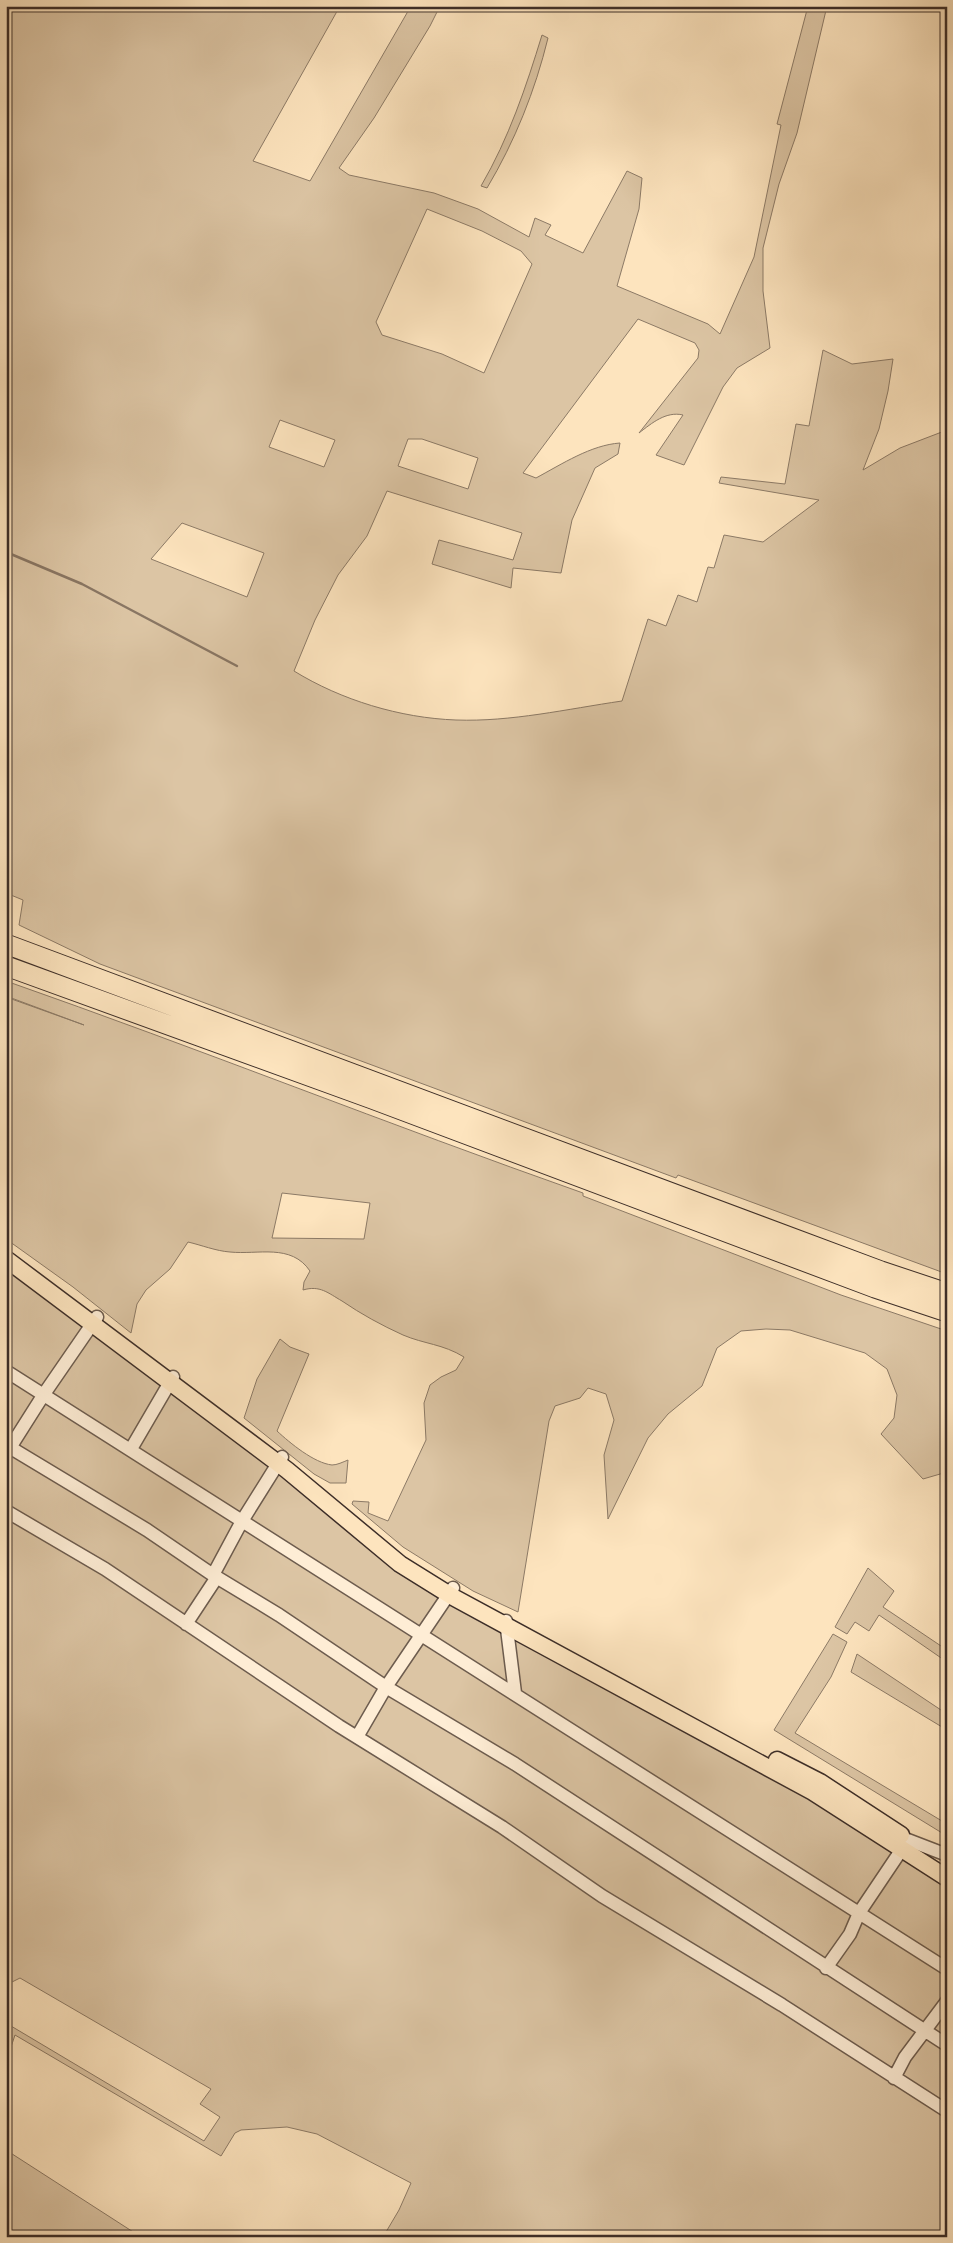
<svg xmlns="http://www.w3.org/2000/svg" width="953" height="2243" viewBox="0 0 953 2243" font-family="'IM FELL Great Primer',serif">
<style>
.green{fill:#dcc5a4;stroke:#8c7a66;fill-rule:evenodd}
.lines{fill:none;stroke-linecap:round;stroke-linejoin:round}
.stream{stroke:#897663;stroke-width:2.5}
.minor-casing{stroke:#6d5c4e;stroke-width:15}
.major-casing{stroke:#3d2e28;stroke-width:19}
.highway-casing{stroke:#3d2e28;stroke-width:21}
.minor{stroke:#feedd5;stroke-width:12}
.major{stroke:#fde4be;stroke-width:16}
.highway{stroke:#fde4be;stroke-width:19}
</style>
<rect width="100%" height="100%" fill="#fde4be"/>
<filter id="stains"><feTurbulence type="fractalNoise" baseFrequency=".004" numOctaves="4"/><feColorMatrix values="0 0 0 0 .2 0 0 0 0 .09 0 0 0 0 .02 0 0 0 .5 -.17"/></filter>
<radialGradient id="worn" r=".72"><stop offset=".6" stop-color="#630" stop-opacity="0"/><stop offset="1" stop-color="#630" stop-opacity=".3"/></radialGradient>
<path class="green" d="M 6,6 L 340,6 L 253,161 L 310,181 L 411,6 L 440,6 L 430,26 L 374,118 L 339,168 L 349,175 L 434,193 L 478,209 L 529,237 L 535,218 L 551,225 L 545,235 L 583,253 L 627,171 L 642,178 L 639,209 L 617,286 L 708,324 L 720,334 L 754,257 L 781,125 L 777,124 L 808,6 L 827,6 L 797,133 L 779,184 L 763,248 L 763,291 L 770,348 L 737,368 L 723,387 L 684,465 L 656,455 L 683,415 C 666,411 652,423 639,433 L 698,358 L 699,350 L 695,343 L 638,319 L 523,473 L 536,478 C 562,464 591,445 620,443 L 618,454 L 595,468 L 572,520 L 561,573 L 513,568 L 511,588 L 432,564 L 439,540 L 513,560 L 522,533 L 387,491 L 367,536 L 338,575 L 315,620 L 294,671 C 341,700 400,718 456,720 C 511,722 567,709 622,701 L 648,619 L 666,626 L 678,595 L 697,602 L 708,567 L 714,568 L 724,535 L 763,542 L 819,500 L 719,483 L 721,477 L 785,484 L 796,424 L 809,426 L 823,350 L 852,364 L 893,359 L 888,391 L 879,429 L 863,470 L 900,448 L 947,430 L 947,1274 L 678,1175 L 676,1178 L 100,964 L 19,925 L 23,900 L 6,893 ZM 427,209 L 482,231 L 521,251 L 532,264 L 484,373 L 442,354 L 382,335 L 376,322 ZM 280,420 L 335,440 L 324,467 L 269,447 ZM 408,439 L 422,439 L 478,458 L 468,489 L 398,466 ZM 182,523 L 264,553 L 247,597 L 151,559 Z
M 555,6 L 689,6 L 639,10 L 554,9 Z
M 542,35 L 548,38 C 535,91 515,141 487,188 L 481,186 C 509,138 526,87 542,35 Z
M 6,981 C 200,1049 390,1125 583,1193 L 583,1196 L 841,1295 L 947,1331 L 947,1472 L 923,1479 L 881,1434 L 894,1418 L 897,1395 L 887,1369 L 865,1353 L 790,1330 L 766,1329 L 741,1331 L 717,1348 L 702,1386 L 668,1414 L 648,1438 L 608,1519 L 604,1455 L 614,1420 L 606,1394 L 588,1388 L 580,1398 L 555,1406 L 549,1421 L 518,1612 L 473,1591 L 403,1547 L 352,1504 L 353,1501 L 369,1502 L 368,1513 L 388,1521 L 426,1440 L 424,1403 L 430,1385 L 441,1377 L 456,1370 L 464,1357 C 443,1344 424,1344 403,1335 C 381,1325 361,1314 342,1301 C 328,1293 320,1285 303,1290 L 304,1282 L 310,1271 C 291,1243 258,1255 230,1252 C 216,1251 201,1245 188,1242 L 170,1269 L 146,1290 L 137,1304 L 131,1333 L 73,1287 L 6,1239 L 6,997 L 84,1025 L 6,996 ZM 282,1193 L 370,1203 L 364,1239 L 272,1238 Z
M 6,1264 L 252,1451 L 391,1562 L 947,1878 L 947,2237 L 383,2237 L 399,2210 L 411,2183 L 317,2134 L 287,2127 L 241,2130 L 235,2133 L 221,2156 L 15,2035 L 6,2062 L 6,2023 L 204,2141 L 220,2117 L 200,2104 L 211,2089 L 20,1978 L 6,1985 Z
M 280,1339 L 290,1347 L 309,1354 L 277,1431 C 290,1443 314,1463 332,1465 C 337,1465 343,1462 348,1460 L 346,1483 L 330,1483 L 314,1474 L 244,1418 L 257,1379 Z
M 868,1568 L 894,1591 L 883,1607 L 947,1650 L 947,1662 L 879,1615 L 869,1631 L 855,1622 L 847,1634 L 835,1627 Z
M 833,1634 L 847,1642 L 831,1677 L 795,1733 L 947,1824 L 947,1836 L 774,1730 Z
M 857,1654 L 947,1714 L 947,1730 L 851,1672 Z
M 6,2150 L 141,2237 L 6,2237 Z"/>
<g class="lines">
<path class="stream" d="M 6,552 L 82,584 L 237,666"/>
<g class="minor-casing">
<path id="minor" d="M 6,1371 L 947,1969
M 6,1445 L 147,1530 L 213,1575 L 279,1615 L 386,1687 L 515,1764 L 947,2045
M 131,1449 L 173,1377
M 6,1454 L 44,1394 L 97,1317
M 6,1511 L 105,1569 L 339,1726 L 502,1827 L 602,1896 L 782,2005 L 947,2111
M 213,1575 L 242,1521 L 282,1457
M 506,1621 L 515,1693
M 186,1624 L 217,1577
M 357,1737 L 386,1687 L 453,1588
M 826,1968 L 850,1934 L 859,1913 L 908,1840 L 947,1855
M 894,2078 L 905,2057 L 947,2001"/>
</g>
<g class="major-casing">
<path id="major" d="M 6,1259 L 287,1470 L 400,1564 L 453,1597 L 813,1792 L 947,1878
M 777,1760 L 820,1782 L 901,1835"/>
</g>
<g class="highway-casing">
<path id="highway" d="M 6,944 L 881,1271 L 947,1293
M 6,966 L 372,1099 L 875,1288 L 947,1312"/>
</g>
<use href="#minor" class="minor"/>
<use href="#major" class="major"/>
<use href="#highway" class="highway"/>
</g>
<rect width="953" height="2243" fill="none" stroke="#fde4be" stroke-width="25"/>
<rect x="8" y="8" width="938" height="2228" fill="none" stroke="#3d2e28" stroke-width="2.5"/>
<rect x="12" y="12" width="928" height="2218" fill="none" stroke="#3d2e28"/>
<rect width="100%" height="100%" filter="url(#stains)"/>
<rect width="100%" height="100%" fill="url(#worn)"/>
</svg>
